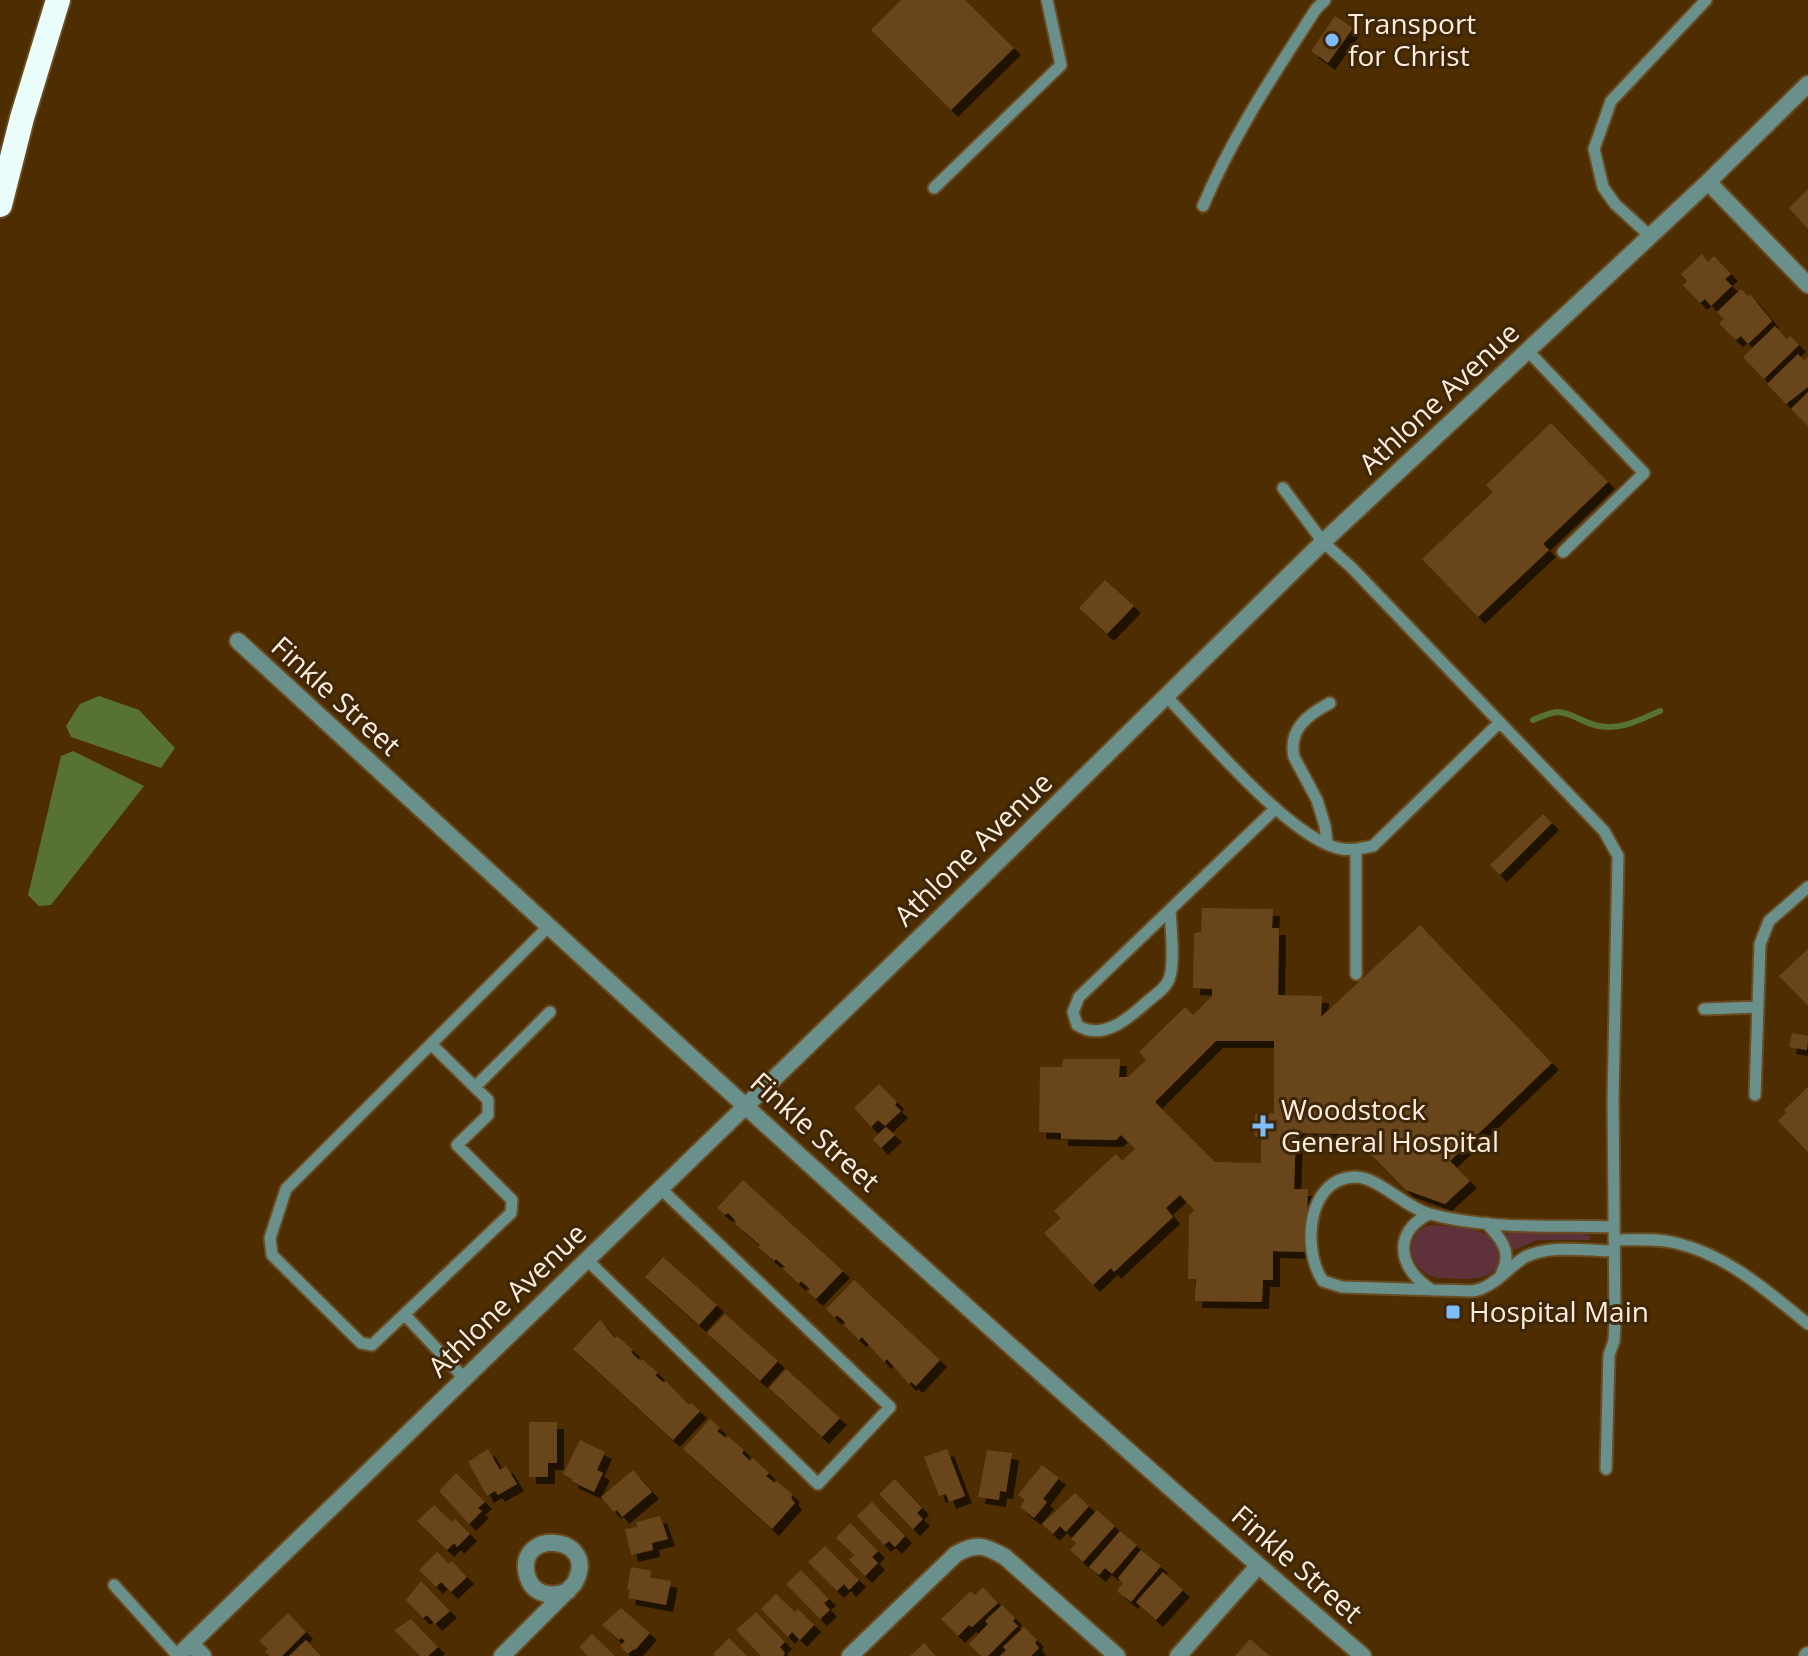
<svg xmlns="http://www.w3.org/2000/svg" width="1808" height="1656" viewBox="0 0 1808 1656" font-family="'Open Sans',sans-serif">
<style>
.green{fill:#5f323b}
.water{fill:#587233}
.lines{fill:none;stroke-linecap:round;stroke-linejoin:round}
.stream{stroke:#587233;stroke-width:6}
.building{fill:#69451a;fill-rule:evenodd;filter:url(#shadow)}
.service-casing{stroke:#6a4c23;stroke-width:15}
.minor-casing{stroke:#6a4c23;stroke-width:20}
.tertiary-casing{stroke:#6a4c23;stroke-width:20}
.motorway-casing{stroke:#6a4c23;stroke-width:28}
.service{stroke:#6a908c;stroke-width:11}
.minor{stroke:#6a908c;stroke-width:16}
.tertiary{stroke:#6a908c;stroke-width:16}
.motorway{stroke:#ebfdfa;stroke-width:24}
.poi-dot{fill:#7ebdf9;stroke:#3e2609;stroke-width:3}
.labels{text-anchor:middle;stroke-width:6;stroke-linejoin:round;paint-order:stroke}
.poi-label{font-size:28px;fill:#fdeddd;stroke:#3e2609;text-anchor:start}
.street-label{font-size:28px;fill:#fdeddd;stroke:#3e2609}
</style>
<defs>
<filter id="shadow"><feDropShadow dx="7" dy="7" stdDeviation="0" flood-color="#0009"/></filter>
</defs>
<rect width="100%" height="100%" fill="#4e2d00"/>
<path class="green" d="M 1433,1225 C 1460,1228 1507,1226 1501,1265 C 1488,1278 1478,1279 1461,1279 C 1448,1278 1434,1280 1424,1272 C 1405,1259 1408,1228 1433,1225 Z
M 1509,1232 L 1584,1234 L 1591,1236 L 1589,1240 L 1537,1240 L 1514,1250 L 1506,1237 Z"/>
<path class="water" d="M 99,696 L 139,710 L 175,748 L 161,768 L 71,737 L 66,726 L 80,704 Z
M 73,751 L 144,786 L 51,905 L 39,906 L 28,895 L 61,756 Z"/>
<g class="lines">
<path class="stream" d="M 1533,720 C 1540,717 1549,713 1557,712 C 1572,712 1584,724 1599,726 C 1622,730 1639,720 1660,711"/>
</g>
<path class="building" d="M 901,0 L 965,0 L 1014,48 L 951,110 L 871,30 Z
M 1335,16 L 1353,28 L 1328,63 L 1311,51 Z
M 1808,189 L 1808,229 L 1789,208 Z
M 1702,254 L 1708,262 L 1714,256 L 1731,274 L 1725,279 L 1732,286 L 1711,306 L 1705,299 L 1700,303 L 1683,285 L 1687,281 L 1681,274 Z
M 1741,289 L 1748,296 L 1750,294 L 1772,321 L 1748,344 L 1741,336 L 1736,340 L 1729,334 L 1719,323 L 1724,319 L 1717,312 Z
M 1775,326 L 1787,339 L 1790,336 L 1799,345 L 1764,379 L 1743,357 Z
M 1798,354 L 1804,361 L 1808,357 L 1808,387 L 1786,404 L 1767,384 Z
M 1808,392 L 1808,426 L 1791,409 Z
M 1551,423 L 1608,482 L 1543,544 L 1549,550 L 1478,617 L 1422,559 L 1493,492 L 1486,485 Z
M 1105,580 L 1134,606 L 1107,634 L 1079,608 Z
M 1543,814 L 1552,823 L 1500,875 L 1490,865 Z
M 1202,908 L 1273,909 L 1272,928 L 1279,928 L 1278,995 L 1322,996 L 1321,1017 L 1420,925 L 1552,1063 L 1450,1161 L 1470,1181 L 1445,1204 L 1406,1190 L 1351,1134 L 1296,1133 L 1294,1189 L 1308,1189 L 1306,1252 L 1273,1251 L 1273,1280 L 1263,1280 L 1262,1302 L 1195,1301 L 1196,1279 L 1188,1279 L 1189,1216 L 1194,1210 L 1180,1195 L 1166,1208 L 1173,1217 L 1114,1272 L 1111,1268 L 1093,1285 L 1044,1233 L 1061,1218 L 1054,1211 L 1116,1154 L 1122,1161 L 1135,1149 L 1121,1135 L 1116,1140 L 1061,1139 L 1061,1133 L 1039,1132 L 1040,1067 L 1062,1067 L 1063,1059 L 1120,1059 L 1119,1077 L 1128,1077 L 1146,1060 L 1139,1052 L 1185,1007 L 1193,1015 L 1212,996 L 1212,989 L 1193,988 L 1194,933 L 1201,932 ZM 1216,1041 L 1274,1041 L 1274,1113 L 1255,1114 L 1255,1137 L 1261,1137 L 1261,1163 L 1215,1162 L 1155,1102 Z
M 1808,949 L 1808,1006 L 1779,976 Z
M 1792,1033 L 1808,1036 L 1807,1050 L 1789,1047 Z
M 879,1084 L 897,1102 L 895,1105 L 901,1111 L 885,1126 L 878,1120 L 871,1127 L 854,1108 Z
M 1808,1087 L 1808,1152 L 1778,1121 L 1786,1113 L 1784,1110 Z
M 886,1127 L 895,1135 L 881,1148 L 873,1139 Z
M 743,1180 L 843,1271 L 816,1299 L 808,1292 L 810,1289 L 801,1281 L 799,1284 L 783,1269 L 785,1267 L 776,1259 L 774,1261 L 758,1247 L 760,1245 L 735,1224 L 737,1222 L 728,1213 L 725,1215 L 717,1208 Z
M 663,1257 L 717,1305 L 699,1325 L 645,1277 Z
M 854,1280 L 940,1360 L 916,1386 L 911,1382 L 909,1384 L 887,1359 L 884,1362 L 862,1337 L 859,1340 L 844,1325 L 846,1323 L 837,1315 L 835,1318 L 826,1309 Z
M 725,1314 L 778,1361 L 760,1381 L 707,1333 Z
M 600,1320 L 615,1338 L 617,1336 L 633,1350 L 631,1352 L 640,1361 L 642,1359 L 658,1373 L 655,1375 L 664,1383 L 666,1381 L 689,1405 L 691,1403 L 700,1411 L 673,1440 L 573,1349 Z
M 786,1369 L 840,1418 L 822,1437 L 769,1388 Z
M 710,1419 L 720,1428 L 717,1431 L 726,1438 L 728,1436 L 744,1450 L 742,1453 L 750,1461 L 753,1458 L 769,1473 L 766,1476 L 775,1483 L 777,1481 L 793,1495 L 791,1498 L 795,1503 L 772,1529 L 683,1449 Z
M 529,1422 L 557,1422 L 557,1463 L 548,1463 L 548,1477 L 529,1477 Z
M 580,1440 L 605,1452 L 597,1470 L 603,1473 L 594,1492 L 571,1481 L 572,1479 L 563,1474 Z
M 488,1449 L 500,1470 L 506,1466 L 517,1484 L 498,1495 L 495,1491 L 487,1496 L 468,1462 Z
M 947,1449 L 965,1496 L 949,1502 L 946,1494 L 939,1496 L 924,1457 Z
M 987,1450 L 1012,1453 L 1006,1492 L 1000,1491 L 999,1500 L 978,1497 Z
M 1042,1465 L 1059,1478 L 1043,1499 L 1047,1502 L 1034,1518 L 1020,1507 L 1025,1500 L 1018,1495 Z
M 633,1470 L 652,1492 L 622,1517 L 617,1510 L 614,1512 L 601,1497 Z
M 456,1473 L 485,1502 L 478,1508 L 482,1511 L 469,1524 L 439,1491 Z
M 895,1479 L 922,1508 L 917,1513 L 923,1519 L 913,1529 L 879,1494 Z
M 1075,1493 L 1089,1506 L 1066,1532 L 1060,1526 L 1053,1534 L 1042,1524 Z
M 872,1502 L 905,1536 L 895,1547 L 889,1541 L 884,1545 L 857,1516 Z
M 434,1505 L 452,1522 L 455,1519 L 470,1534 L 457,1547 L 454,1543 L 447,1550 L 417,1521 Z
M 1097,1510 L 1115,1526 L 1083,1562 L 1070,1550 L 1076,1543 L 1071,1539 Z
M 660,1516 L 668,1539 L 652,1543 L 653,1550 L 631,1555 L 625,1529 L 637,1527 L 636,1522 Z
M 850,1523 L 878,1551 L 872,1557 L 878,1563 L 865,1576 L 849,1560 L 854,1555 L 836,1538 Z
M 1120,1531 L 1137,1545 L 1112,1574 L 1105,1568 L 1099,1575 L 1089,1567 Z
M 825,1546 L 859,1580 L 849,1590 L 844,1584 L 837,1591 L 808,1562 Z
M 1141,1550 L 1161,1566 L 1131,1602 L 1117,1591 L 1123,1583 L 1118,1578 Z
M 437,1552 L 449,1564 L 452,1561 L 467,1577 L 451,1592 L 441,1582 L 436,1587 L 419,1570 Z
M 631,1567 L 652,1571 L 650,1577 L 671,1581 L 666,1605 L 628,1598 L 630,1590 L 627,1590 Z
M 801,1570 L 829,1599 L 824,1603 L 830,1610 L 820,1619 L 786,1584 Z
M 1163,1572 L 1183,1590 L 1156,1620 L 1136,1602 Z
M 421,1581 L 450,1611 L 435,1624 L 427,1615 L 423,1618 L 406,1600 Z
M 983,1587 L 998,1603 L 972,1627 L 969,1625 L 958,1636 L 941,1619 L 971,1591 L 975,1595 Z
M 776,1594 L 795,1612 L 798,1609 L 814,1625 L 800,1640 L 792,1632 L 788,1637 L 761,1609 Z
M 1002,1605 L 1015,1618 L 1013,1621 L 1018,1626 L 988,1656 L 981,1656 L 969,1644 L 988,1624 L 985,1621 Z
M 621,1608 L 650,1633 L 635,1650 L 634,1649 L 628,1654 L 620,1646 L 625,1641 L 621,1638 L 619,1640 L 602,1625 Z
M 756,1612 L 785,1642 L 780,1647 L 785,1653 L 783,1656 L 761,1656 L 736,1630 Z
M 288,1613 L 306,1632 L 282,1656 L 270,1656 L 265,1652 L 268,1649 L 259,1641 Z
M 411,1619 L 438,1647 L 428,1656 L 420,1656 L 394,1630 Z
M 1024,1627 L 1037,1640 L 1035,1643 L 1039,1648 L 1031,1656 L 1000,1656 L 1006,1650 L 1003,1647 Z
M 592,1634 L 615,1656 L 588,1656 L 579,1647 Z
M 729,1638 L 747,1656 L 715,1656 L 713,1654 Z
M 1250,1639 L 1270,1656 L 1235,1656 Z
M 306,1640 L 321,1656 L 289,1656 Z
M 924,1643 L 936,1656 L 910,1656 Z"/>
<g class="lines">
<g class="service-casing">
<path id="service" d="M 934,188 L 1061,65 L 1047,0
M 1203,206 C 1233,135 1274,74 1316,9 L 1325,0
M 1650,236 L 1615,204 L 1603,187 L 1594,149 L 1611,101 L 1706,0
M 1528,351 L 1644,473 L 1563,552
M 1283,488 L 1323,542 L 1351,567 L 1604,831 L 1618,856 L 1613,1100 L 1615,1321 L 1614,1341 L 1609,1355 L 1606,1469
M 1166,696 C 1203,734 1293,842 1342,849 C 1352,851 1363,848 1373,846 L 1499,723
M 1327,843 L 1325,826 L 1317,800 L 1294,757 C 1288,730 1307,715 1330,703
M 1170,910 C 1171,927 1175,965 1169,979 C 1166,988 1155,995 1148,1001 C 1129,1018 1103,1042 1077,1025 L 1073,1012 L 1079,997 L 1275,809
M 1356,974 L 1356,850
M 1704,1009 L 1758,1007
M 431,1044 L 488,1100 L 488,1115 L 457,1145 L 512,1200 L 511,1213 L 372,1345 L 361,1343 L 272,1255 L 270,1238 L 286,1189 L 549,926
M 475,1087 L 550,1012
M 1755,1095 L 1760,944 L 1769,921 L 1808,887
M 1429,1214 C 1391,1233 1399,1270 1432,1290
M 1486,1223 C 1500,1237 1513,1252 1502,1272
M 1614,1240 C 1634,1240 1657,1238 1676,1243 C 1728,1255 1768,1292 1808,1324
M 1614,1251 C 1586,1251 1550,1244 1525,1257 C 1507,1268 1494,1288 1472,1291 L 1342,1287 L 1323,1281 C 1302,1251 1306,1179 1354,1177 C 1378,1176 1405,1208 1430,1214 C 1489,1230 1554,1225 1614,1227
M 586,1259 L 818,1484 L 890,1407 L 660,1188
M 405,1315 L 464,1378
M 114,1585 L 178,1656"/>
</g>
<g class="minor-casing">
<path id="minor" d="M 1708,182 L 1808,285
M 238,641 C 610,982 980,1326 1363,1656
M 191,1644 L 203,1656
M 178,1656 L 977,882 L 1323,542 L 1708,182 L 1808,84
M 502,1656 L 574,1584 C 602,1535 515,1527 527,1575 C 532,1595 552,1598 568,1591
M 850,1656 L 956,1554 C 977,1542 986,1546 1005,1557 L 1117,1656
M 1178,1656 L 1258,1566"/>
</g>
<g class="tertiary-casing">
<path id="tertiary" d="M 1807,1656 L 1808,1655"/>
</g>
<g class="motorway-casing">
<path id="motorway" d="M 0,205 L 22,118 L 58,0"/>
</g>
<use href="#service" class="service"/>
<use href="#minor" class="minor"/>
<use href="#tertiary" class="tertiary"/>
<use href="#motorway" class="motorway"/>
</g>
<g class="poi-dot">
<circle cx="1332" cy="40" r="8"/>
<path d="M1259 1114h8v8h8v8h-8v8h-8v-8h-8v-8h8z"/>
<rect x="1445" y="1304" width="16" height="16" rx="4"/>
</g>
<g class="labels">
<g class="poi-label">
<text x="1348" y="34">Transport<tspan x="1348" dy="32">for Christ</tspan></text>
<text x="1281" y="1120">Woodstock<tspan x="1281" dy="32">General Hospital</tspan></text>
<text x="1469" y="1322">Hospital Main</text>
</g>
<g class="street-label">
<text transform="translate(1439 398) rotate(-43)" y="10">Athlone Avenue</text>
<text transform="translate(336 696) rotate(42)" y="10">Finkle Street</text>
<text transform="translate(973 849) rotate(-44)" y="10">Athlone Avenue</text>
<text transform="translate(815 1132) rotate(42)" y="10">Finkle Street</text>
<text transform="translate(507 1300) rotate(-44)" y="10">Athlone Avenue</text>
<text transform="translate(1297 1564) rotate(41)" y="10">Finkle Street</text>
</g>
</g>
</svg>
